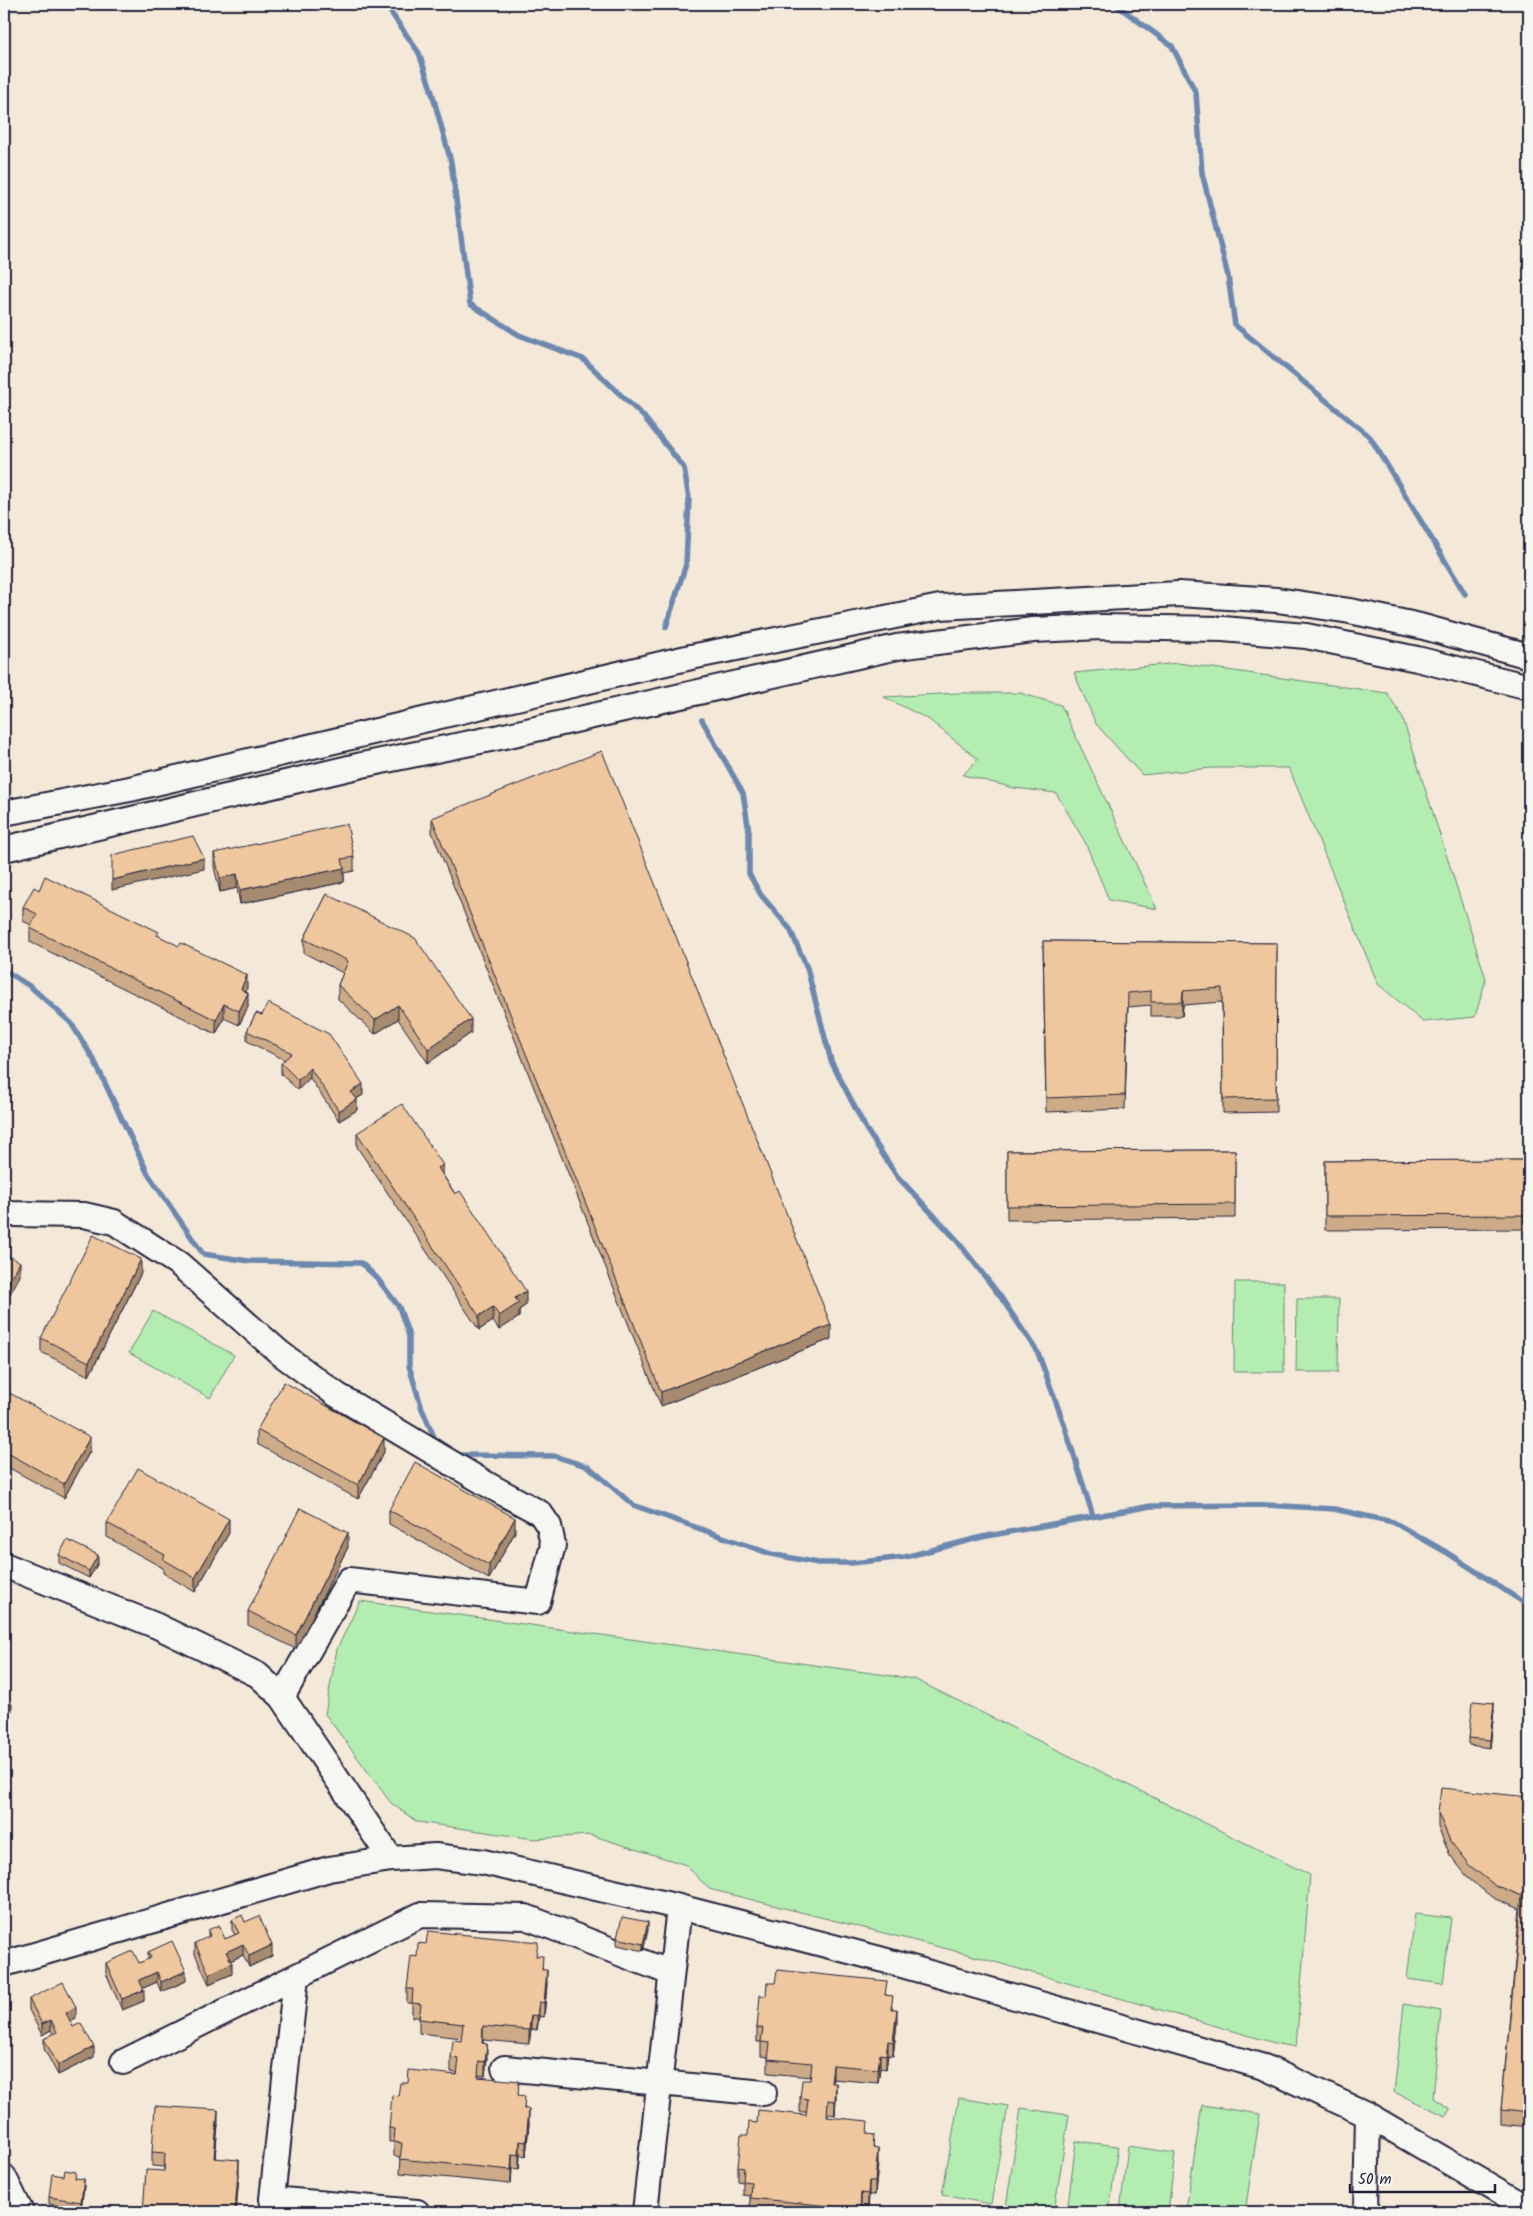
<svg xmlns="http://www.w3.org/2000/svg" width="1533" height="2216" viewBox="0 0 1533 2216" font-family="Kalam,sans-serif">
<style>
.green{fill:#b3edb1;stroke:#6a8876}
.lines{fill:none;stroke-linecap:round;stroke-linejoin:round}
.stream{stroke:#6d88ae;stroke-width:5.5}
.minor-casing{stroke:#22223b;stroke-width:28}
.minor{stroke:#f6f6f2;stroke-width:24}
.wall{fill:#cdab88;stroke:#22223b}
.shaded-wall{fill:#a78b6f;stroke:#22223b}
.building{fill:#eec79e;stroke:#22223b}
</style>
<rect width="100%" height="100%" fill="#f4e8d9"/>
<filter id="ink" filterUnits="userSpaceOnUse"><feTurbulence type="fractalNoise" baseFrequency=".02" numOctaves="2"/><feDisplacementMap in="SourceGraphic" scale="10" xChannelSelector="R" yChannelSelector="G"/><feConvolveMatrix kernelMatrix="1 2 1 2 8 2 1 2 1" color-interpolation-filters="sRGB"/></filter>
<g filter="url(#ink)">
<path class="green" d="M 1178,663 L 1387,693 L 1402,716 L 1486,979 L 1475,1017 L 1423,1022 L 1378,984 L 1289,768 L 1212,768 L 1142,775 L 1096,724 L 1074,673 Z
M 958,693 L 1020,693 L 1061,705 L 1157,909 L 1109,900 L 1085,842 L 1056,793 L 1014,788 L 963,775 L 978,759 L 928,719 L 884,697 Z
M 1235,1282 L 1284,1282 L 1284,1372 L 1234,1372 Z
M 1297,1299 L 1339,1299 L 1338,1372 L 1296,1372 Z
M 153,1311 L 234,1355 L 210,1398 L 129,1353 Z
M 360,1601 L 914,1679 L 1310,1875 L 1296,2047 L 1278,2044 L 967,1954 L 709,1889 L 686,1865 L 591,1835 L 534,1839 L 417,1822 L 391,1803 L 325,1714 L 337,1649 Z
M 1415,1914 L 1451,1918 L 1443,1984 L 1407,1979 Z
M 1404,2004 L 1441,2011 L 1433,2098 L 1450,2109 L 1446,2116 L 1394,2092 Z
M 959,2098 L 1008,2106 L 991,2204 L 942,2195 Z
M 1202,2105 L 1260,2114 L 1245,2212 L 1186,2210 Z
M 1021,2108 L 1069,2115 L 1054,2212 L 1006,2207 Z
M 1076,2141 L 1118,2146 L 1109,2212 L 1067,2212 Z
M 1128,2146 L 1175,2153 L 1168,2212 L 1120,2212 Z"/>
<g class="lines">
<path class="stream" d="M 385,4 L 419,53 L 431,89 L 451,162 L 470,304 L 519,335 L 583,359 L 644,417 L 684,468 L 689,499 L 686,564 L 666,627
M 1115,4 L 1172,46 L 1196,93 L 1202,173 L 1228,276 L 1235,325 L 1370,437 L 1465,594
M 702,720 L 743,793 L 749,832 L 749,874 L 761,895 L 790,929 L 807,968 L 831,1061 L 866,1129 L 897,1176 L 955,1238 L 1000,1296 L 1038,1353 L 1064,1424 L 1093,1516
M 4,970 L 31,987 L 71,1023 L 94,1060 L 148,1174 L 203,1254 L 249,1261 L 361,1263 L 377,1278 L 399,1307 L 409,1336 L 409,1366 L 422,1409 L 435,1439 L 443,1445
M 456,1455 L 554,1456 L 589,1467 L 633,1505 L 771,1554 L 818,1563 L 852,1563 L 905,1557 L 982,1537 L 1151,1506 L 1267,1505 L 1334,1509 L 1393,1522 L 1446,1552 L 1529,1606"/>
<g class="minor-casing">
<path id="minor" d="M 4,813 L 130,789 L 691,657 L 940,607 L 1179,594 L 1277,600 L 1350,611 L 1420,626 L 1529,656
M 4,849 L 362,765 L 500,737 L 897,647 L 1033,630 L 1101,627 L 1223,629 L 1306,636 L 1417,659 L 1529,687
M 4,1211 L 11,1214 L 84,1215 L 114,1222 L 179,1264 L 280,1353 L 337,1395 L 490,1486 L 540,1513 L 549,1526 L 553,1545 L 538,1602 L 349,1580 L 282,1697
M 4,1565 L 157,1626 L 258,1675 L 282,1697 L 391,1859
M 4,1964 L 329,1869 L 391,1859 L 435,1856 L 483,1862 L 679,1907 L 880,1959 L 1264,2067 L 1368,2115 L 1529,2209
M 123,2062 L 420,1915 L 526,1917 L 671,1973
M 504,2068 L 764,2093
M 4,2177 L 21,2212
M 272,2199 L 417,2212
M 275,2212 L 272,2199 L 296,1977
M 645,2212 L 679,1907
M 1366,2212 L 1368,2115"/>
</g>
<use href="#minor" class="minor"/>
</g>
<path class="wall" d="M 432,818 L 831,1339 L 661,1406 L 432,832 Z
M 214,853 L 354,857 L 354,871 L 344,873 L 344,882 L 240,904 L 237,888 L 220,892 L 214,867 Z
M 39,890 L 159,936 L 247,989 L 246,992 L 248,1007 L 239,1025 L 224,1018 L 216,1034 L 30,942 L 30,928 L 31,925 L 23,921 L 23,907 Z
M 327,894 L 471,1033 L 428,1063 L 398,1019 L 375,1034 L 338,999 L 338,985 L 343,973 L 304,953 L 304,939 Z
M 1043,941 L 1277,943 L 1276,1112 L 1223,1113 L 1222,1002 L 1183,1005 L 1182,1016 L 1151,1016 L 1151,1005 L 1128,1007 L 1125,1109 L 1046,1112 Z
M 256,1013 L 363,1095 L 356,1099 L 357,1110 L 339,1121 L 310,1078 L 298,1090 L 281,1074 L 281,1063 L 285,1060 L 247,1041 L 247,1031 Z
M 357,1133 L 443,1175 L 526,1305 L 519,1310 L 519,1317 L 499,1330 L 493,1321 L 479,1330 L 357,1147 Z
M 1235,1150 L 1235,1218 L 1007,1220 L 1007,1151 Z
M 1529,1160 L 1529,1229 L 1325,1230 L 1325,1161 Z
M 141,1273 L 89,1376 L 41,1352 L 41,1338 Z
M 4,1390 L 90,1451 L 64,1498 L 4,1465 Z
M 257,1430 L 384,1452 L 358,1499 L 257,1444 Z
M 389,1510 L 515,1532 L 489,1579 L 389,1524 Z
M 107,1523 L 229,1533 L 195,1592 L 163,1573 L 163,1568 L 107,1537 Z
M 348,1547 L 296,1649 L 248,1625 L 248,1611 Z
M 59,1555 L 98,1563 L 89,1578 L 59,1563 Z
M 1494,1710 L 1490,1748 L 1469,1745 L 1469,1738 Z
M 1529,1797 L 1529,2127 L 1501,2124 L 1501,2110 L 1520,1909 L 1493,1898 L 1469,1879 L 1450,1855 L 1438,1827 L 1438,1813 Z
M 232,1920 L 245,1922 L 272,1956 L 249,1967 L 243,1955 L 230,1961 L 232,1974 L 209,1984 L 195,1954 L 195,1943 L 208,1938 L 208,1930 L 225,1939 L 235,1935 L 232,1930 Z
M 648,1930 L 643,1951 L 617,1945 L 617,1938 Z
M 148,1952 L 186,1981 L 161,1992 L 157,1982 L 143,1988 L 144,2001 L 122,2010 L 106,1973 L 106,1963 L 139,1963 L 148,1960 Z
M 538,1956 L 543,1970 L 547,1984 L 544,2017 L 539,2016 L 537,2030 L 531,2029 L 529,2044 L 483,2040 L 483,2043 L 487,2058 L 485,2076 L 479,2075 L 479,2077 L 519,2095 L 525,2109 L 529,2123 L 526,2156 L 520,2155 L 519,2169 L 512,2168 L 511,2184 L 400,2173 L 401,2157 L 394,2156 L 394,2142 L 389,2142 L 389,2128 L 398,2096 L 408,2083 L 457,2075 L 457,2073 L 451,2072 L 451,2058 L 461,2041 L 462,2038 L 419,2033 L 419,2017 L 412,2017 L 412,2003 L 407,2003 L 407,1989 L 417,1957 Z
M 775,1983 L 887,1995 L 893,2009 L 897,2023 L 893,2056 L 888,2055 L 886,2069 L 880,2068 L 878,2083 L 833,2079 L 832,2083 L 836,2097 L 835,2115 L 828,2114 L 828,2117 L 868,2134 L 874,2148 L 878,2163 L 875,2195 L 869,2195 L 868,2208 L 861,2207 L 861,2212 L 750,2212 L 750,2196 L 743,2195 L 743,2182 L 738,2181 L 738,2167 L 748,2135 L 757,2123 L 806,2115 L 807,2112 L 800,2112 L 800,2098 L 810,2080 L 811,2077 L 768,2073 L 768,2057 L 761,2056 L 761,2042 L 757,2042 L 757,2028 L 766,1996 Z
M 29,1999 L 76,2018 L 70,2021 L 73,2027 L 94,2057 L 58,2075 L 44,2049 L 44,2039 L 53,2034 L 51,2030 L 42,2035 L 29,2010 Z
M 218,2124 L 215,2158 L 239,2174 L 236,2212 L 143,2212 L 164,2171 L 164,2167 L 152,2166 L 152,2152 Z
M 76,2178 L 84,2186 L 81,2209 L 49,2204 L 49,2197 Z"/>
<path class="shaded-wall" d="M 204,858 L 204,869 L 112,890 L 112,880 Z
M 344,868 L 344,882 L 240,904 L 240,890 Z
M 237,874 L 237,888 L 220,892 L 220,878 Z
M 247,975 L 247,989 L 241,1003 L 241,989 Z
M 1183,991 L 1183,1005 L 1182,1016 L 1182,1002 Z
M 248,993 L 248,1007 L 239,1025 L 239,1011 Z
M 224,1004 L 224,1018 L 216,1034 L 216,1020 Z
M 398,1005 L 398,1019 L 375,1034 L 375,1020 Z
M 471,1019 L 471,1033 L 428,1063 L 428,1049 Z
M 310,1068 L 310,1078 L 298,1090 L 298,1080 Z
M 363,1084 L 363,1095 L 351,1102 L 351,1092 Z
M 357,1099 L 357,1110 L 339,1121 L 339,1111 Z
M 443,1165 L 443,1179 L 438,1168 Z
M 141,1259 L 141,1273 L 89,1376 L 89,1362 Z
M 20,1262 L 20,1276 L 4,1305 L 4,1291 Z
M 526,1291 L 526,1305 L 519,1310 L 519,1317 L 499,1330 L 499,1316 L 515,1298 Z
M 493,1307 L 493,1321 L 479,1330 L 479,1316 Z
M 831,1325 L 831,1339 L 661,1406 L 661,1392 Z
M 90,1437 L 90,1451 L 64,1498 L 64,1484 Z
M 384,1438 L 384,1452 L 358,1499 L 358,1485 Z
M 515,1518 L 515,1532 L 489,1579 L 489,1565 Z
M 229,1519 L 229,1533 L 195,1592 L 195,1578 Z
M 348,1533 L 348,1547 L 296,1649 L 296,1635 Z
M 98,1555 L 98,1563 L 89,1578 L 89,1571 Z
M 1494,1703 L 1494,1710 L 1490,1748 L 1490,1740 Z
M 12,1704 L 12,1711 L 4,1716 L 4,1709 Z
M 648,1922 L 648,1930 L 643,1951 L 643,1944 Z
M 243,1944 L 243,1955 L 226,1963 L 226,1952 Z
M 272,1945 L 272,1956 L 249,1967 L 249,1956 Z
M 232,1963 L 232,1974 L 209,1984 L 209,1974 Z
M 547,1970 L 547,1984 L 544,2017 L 544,2003 Z
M 186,1971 L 186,1981 L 161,1992 L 161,1982 Z
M 157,1972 L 157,1982 L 139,1990 L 139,1980 Z
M 144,1990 L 144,2001 L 122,2010 L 122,1999 Z
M 539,2002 L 539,2016 L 537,2030 L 537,2016 Z
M 76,2007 L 76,2018 L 66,2023 L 66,2013 Z
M 897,2009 L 897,2023 L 893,2056 L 893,2042 Z
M 531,2015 L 531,2029 L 529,2044 L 529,2030 Z
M 51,2020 L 51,2030 L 42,2035 L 42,2024 Z
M 483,2026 L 483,2040 L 482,2057 L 482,2043 Z
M 888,2041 L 888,2055 L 886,2069 L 886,2055 Z
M 487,2044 L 487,2058 L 485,2076 L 485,2062 Z
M 94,2047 L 94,2057 L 58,2075 L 58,2065 Z
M 880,2054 L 880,2068 L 878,2083 L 878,2069 Z
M 833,2065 L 833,2079 L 831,2097 L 831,2083 Z
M 836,2083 L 836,2097 L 835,2115 L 835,2101 Z
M 529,2109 L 529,2123 L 526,2156 L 526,2142 Z
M 218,2110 L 218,2124 L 214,2172 L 214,2158 Z
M 520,2141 L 520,2155 L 519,2169 L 519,2155 Z
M 878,2149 L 878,2163 L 875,2195 L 875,2181 Z
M 512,2154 L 512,2168 L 511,2184 L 511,2170 Z
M 239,2160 L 239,2174 L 236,2212 L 235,2212 Z
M 84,2179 L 84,2186 L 81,2209 L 81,2202 Z
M 869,2181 L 869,2195 L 868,2208 L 868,2194 Z
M 861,2193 L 861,2212 L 860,2212 Z"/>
<path class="building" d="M 602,751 L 831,1325 L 661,1392 L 432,818 Z
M 347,824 L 354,857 L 342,859 L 344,868 L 240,890 L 237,874 L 220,878 L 214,853 Z
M 193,836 L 204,858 L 112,880 L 112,855 Z
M 45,876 L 159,932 L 157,935 L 179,946 L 181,943 L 247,975 L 241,989 L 248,993 L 239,1011 L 224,1004 L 216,1020 L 30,928 L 37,914 L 23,907 L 34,887 L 39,890 Z
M 327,894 L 415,938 L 471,1019 L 428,1049 L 398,1005 L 375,1020 L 338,985 L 348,961 L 304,939 Z
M 1043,941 L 1277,943 L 1276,1098 L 1223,1099 L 1222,988 L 1183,991 L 1182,1002 L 1151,1002 L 1151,991 L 1128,993 L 1125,1095 L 1046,1098 Z
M 268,1003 L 329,1034 L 363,1084 L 351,1092 L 357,1099 L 339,1111 L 310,1068 L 298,1080 L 281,1063 L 292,1053 L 247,1031 L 256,1013 L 262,1015 Z
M 402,1104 L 443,1165 L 438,1168 L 455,1194 L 460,1191 L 526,1291 L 515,1298 L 519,1303 L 499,1316 L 493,1307 L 479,1316 L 357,1133 Z
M 1235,1150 L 1235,1204 L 1007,1206 L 1007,1151 Z
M 1529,1160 L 1529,1215 L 1325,1216 L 1325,1161 Z
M 93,1235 L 141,1259 L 89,1362 L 41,1338 Z
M 4,1253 L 20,1262 L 4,1291 Z
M 284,1382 L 384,1438 L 358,1485 L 257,1430 Z
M 4,1390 L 90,1437 L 64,1484 L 4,1451 Z
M 415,1462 L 515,1518 L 489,1565 L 389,1510 Z
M 138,1468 L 229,1519 L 195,1578 L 163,1559 L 165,1555 L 107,1523 Z
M 300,1508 L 348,1533 L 296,1635 L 248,1611 Z
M 67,1540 L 98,1555 L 89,1571 L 59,1555 Z
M 4,1692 L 12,1704 L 4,1709 Z
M 1473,1701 L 1494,1703 L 1490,1740 L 1469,1738 Z
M 1441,1788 L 1529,1797 L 1529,2113 L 1501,2110 L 1522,1896 L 1493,1884 L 1469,1865 L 1450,1841 L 1438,1813 Z
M 242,1915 L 245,1922 L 259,1916 L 272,1945 L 249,1956 L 243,1944 L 226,1952 L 232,1963 L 209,1974 L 195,1943 L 210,1936 L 208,1930 L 219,1925 L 225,1939 L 239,1933 L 232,1920 Z
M 622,1917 L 648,1922 L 643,1944 L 617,1938 Z
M 428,1931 L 538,1942 L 536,1956 L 543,1956 L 542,1970 L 547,1970 L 544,2003 L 539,2002 L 537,2016 L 531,2015 L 529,2030 L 483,2026 L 482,2043 L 487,2044 L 485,2062 L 479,2061 L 478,2077 L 519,2081 L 518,2095 L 525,2096 L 524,2109 L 529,2109 L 526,2142 L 520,2141 L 519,2155 L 512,2154 L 511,2170 L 400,2159 L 402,2143 L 394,2142 L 395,2129 L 389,2128 L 392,2095 L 398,2096 L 400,2083 L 408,2083 L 409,2070 L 457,2075 L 459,2059 L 451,2058 L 453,2040 L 461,2041 L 463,2024 L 419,2019 L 421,2004 L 412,2003 L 413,1989 L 407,1989 L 411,1956 L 417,1957 L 418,1943 L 426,1944 Z
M 172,1941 L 186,1971 L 161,1982 L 157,1972 L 139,1980 L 144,1990 L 122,1999 L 106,1963 L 133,1951 L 139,1963 L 151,1958 L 148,1952 Z
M 777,1970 L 887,1981 L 885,1995 L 893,1996 L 891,2009 L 897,2009 L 893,2042 L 888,2041 L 886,2055 L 880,2054 L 878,2069 L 833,2065 L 831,2083 L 836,2083 L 835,2101 L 828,2100 L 827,2117 L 868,2121 L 867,2134 L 874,2135 L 873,2148 L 878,2149 L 875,2181 L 869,2181 L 868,2194 L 861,2193 L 860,2209 L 750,2198 L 751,2182 L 743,2181 L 744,2168 L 738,2167 L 741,2135 L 748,2135 L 749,2122 L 757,2123 L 758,2110 L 806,2115 L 808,2099 L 800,2098 L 802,2080 L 810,2080 L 812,2063 L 768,2059 L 770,2043 L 761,2042 L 763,2028 L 757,2028 L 760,1995 L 766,1996 L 767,1983 L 775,1983 Z
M 63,1982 L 76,2007 L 66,2013 L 73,2027 L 81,2023 L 94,2047 L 58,2065 L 44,2039 L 57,2032 L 51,2020 L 42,2024 L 29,1999 Z
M 155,2106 L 218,2110 L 214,2158 L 239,2160 L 235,2212 L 143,2212 L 146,2170 L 164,2171 L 165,2153 L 152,2152 Z
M 65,2170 L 76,2172 L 75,2178 L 84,2179 L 81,2202 L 49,2197 L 52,2174 L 64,2176 Z"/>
</g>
<rect width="1533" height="2216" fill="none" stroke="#f6f6f2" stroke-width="20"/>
<rect x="10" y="10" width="1513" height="2196" fill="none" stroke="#22223b" stroke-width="2" filter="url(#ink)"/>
<path d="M1350 2184v8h145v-8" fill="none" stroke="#22223b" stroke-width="2.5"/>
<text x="1358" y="2184" font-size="15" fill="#22223b" stroke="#f6f6f2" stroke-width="4" paint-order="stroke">50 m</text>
</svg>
